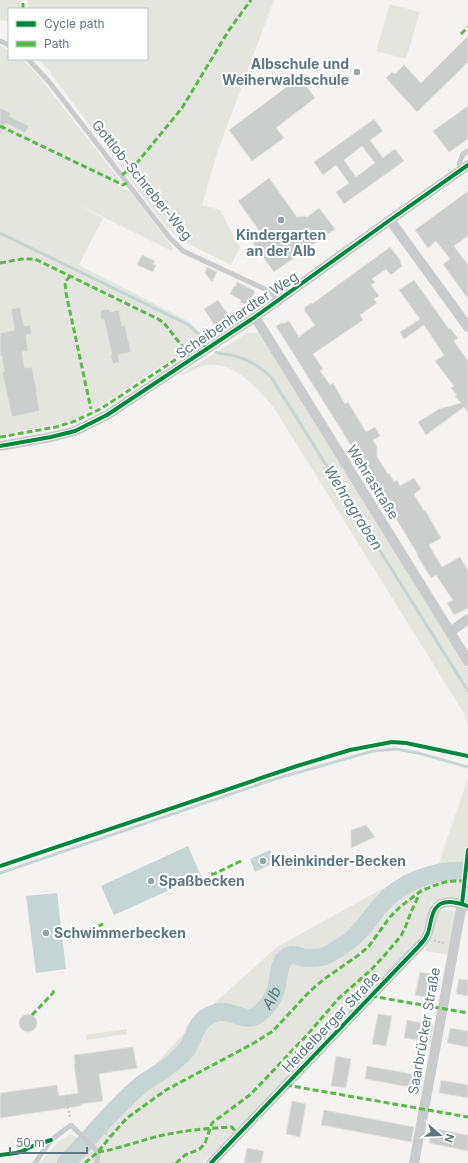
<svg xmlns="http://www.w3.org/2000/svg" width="468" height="1163" viewBox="0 0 468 1163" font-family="Inter,sans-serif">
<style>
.green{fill:#e3e5de}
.water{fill:#c7d4d4}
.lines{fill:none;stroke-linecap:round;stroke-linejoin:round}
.stream{stroke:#c7d4d4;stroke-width:3}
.river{stroke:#c7d4d4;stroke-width:18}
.building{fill:#cbcecd;stroke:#e3e2e1;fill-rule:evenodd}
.path{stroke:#c7c8c9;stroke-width:2;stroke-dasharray:2 2;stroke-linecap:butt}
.service{stroke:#cacbcc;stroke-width:5}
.minor{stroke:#cacbcc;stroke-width:10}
.quiet{stroke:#58b947;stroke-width:3;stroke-dasharray:6 3;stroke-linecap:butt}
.cycleway-casing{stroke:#fff;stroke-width:6}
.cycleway{stroke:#00873e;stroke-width:4}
.poi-dot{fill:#92a2a6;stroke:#fff;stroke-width:1.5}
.labels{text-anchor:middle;stroke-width:4;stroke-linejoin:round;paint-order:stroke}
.poi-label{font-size:14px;font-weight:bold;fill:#5d767e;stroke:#fff;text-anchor:start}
.street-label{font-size:14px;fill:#5d767e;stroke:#fff}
.water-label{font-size:15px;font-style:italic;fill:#58787b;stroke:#fff}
</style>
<rect width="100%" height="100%" fill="#f4f3f1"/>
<path class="green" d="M 0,0 L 21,0 L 20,9 L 9,9 L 9,21 L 0,20 Z
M 28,0 L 274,0 L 218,150 L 202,205 L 220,210 L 240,248 L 231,265 L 179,239 L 162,222 L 46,67 L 38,59 L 147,59 L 147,9 L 28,9 Z
M 390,4 L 420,12 L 406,59 L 376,51 Z
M 0,45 L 9,51 L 9,59 L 22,59 L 36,73 L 120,180 L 118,186 L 130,191 L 173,248 L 172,251 L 75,203 L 103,218 L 79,265 L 188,321 L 207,340 L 204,342 L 201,340 L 105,403 L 76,419 L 57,424 L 0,435 Z
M 247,333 L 258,333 L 262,338 L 468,668 L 468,727 L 465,715 L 274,408 C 259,390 235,361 208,365 C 200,366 190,372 182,375 L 181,374 Z
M 468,778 L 468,900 L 444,896 L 431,903 L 423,930 L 413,947 L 281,1085 L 202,1163 L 72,1163 L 118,1118 L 126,1096 L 201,1015 L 277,947 L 389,885 L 439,863 Z
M 439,909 L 458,912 L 450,955 L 425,951 L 434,915 Z
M 127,1029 L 127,1034 L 87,1040 L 86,1035 Z
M 69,1135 L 72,1135 L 77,1137 L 75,1147 L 61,1162 L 59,1163 L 39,1163 L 59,1141 Z"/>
<path class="water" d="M 188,846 L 201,876 L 114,915 L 101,886 Z
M 270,850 L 275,862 L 255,872 L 250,859 Z
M 57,893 L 66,969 L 36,973 L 26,896 Z"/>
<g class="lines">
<path class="stream" d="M 0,233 L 189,325 L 206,341
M 216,352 C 221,355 226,354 232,355 C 247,359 260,366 271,377 L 468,691
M 0,873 L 275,779 L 373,751 L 396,749 L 418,753 L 468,767"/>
<path class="river" id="s1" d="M 66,1163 C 91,1137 114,1107 142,1084 C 153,1076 166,1070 176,1060 C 180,1057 184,1053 187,1049 C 193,1039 195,1026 205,1018 C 208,1016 214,1013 218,1012 C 232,1009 246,1025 259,1014 C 265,1009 272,1000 275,992 C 280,981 276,964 288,956 C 294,953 300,957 305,958 C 310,958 316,958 321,957 C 327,956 334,951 339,948 C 357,938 367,922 379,907 C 401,881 435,869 468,871"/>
</g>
<path class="building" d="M 468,36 L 468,62 L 417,112 L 386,78 L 392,72 L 395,74 L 404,65 L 421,83 Z
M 300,77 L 315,98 L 276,128 L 284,138 L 252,161 L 229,130 Z
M 468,106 L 468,139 L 449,152 L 433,131 Z
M 0,108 L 11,113 L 9,116 L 29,126 L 25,133 L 6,123 L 0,135 Z
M 374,119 L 383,131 L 370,140 L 383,158 L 395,149 L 404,161 L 344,204 L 336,192 L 349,183 L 336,165 L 323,175 L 314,162 ZM 362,146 L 375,163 L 356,177 L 344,160 Z
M 269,178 L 297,217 L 305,216 L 307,217 L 319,208 L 335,229 L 274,272 L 253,243 L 263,236 L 238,201 Z
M 468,191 L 468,236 L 454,246 L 468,265 L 468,299 L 443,264 L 450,259 L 436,241 L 428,248 L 415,230 Z
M 390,247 L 401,261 L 400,262 L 402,266 L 391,275 L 386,269 L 372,279 L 375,282 L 371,285 L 379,296 L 374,299 L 377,303 L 360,315 L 363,320 L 313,354 L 323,369 L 320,371 L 330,385 L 333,383 L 345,404 L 348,402 L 366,432 L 375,427 L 380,436 L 373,440 L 377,447 L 377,457 L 388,474 L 389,473 L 394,482 L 397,480 L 400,486 L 414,478 L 421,489 L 414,494 L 424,511 L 425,510 L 441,538 L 429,545 L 442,567 L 460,557 L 468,571 L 468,608 L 454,615 L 447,603 L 453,600 L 436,575 L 431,578 L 418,557 L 417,553 L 342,431 L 276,326 L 281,323 L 285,323 L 289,321 L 299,337 L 315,325 L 304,310 L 305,309 L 304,308 L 311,303 L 312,304 Z
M 142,255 L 155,261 L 153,264 L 156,265 L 153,272 L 137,265 Z
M 207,267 L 217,272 L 212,282 L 205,273 Z
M 414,280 L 449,329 L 450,328 L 458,338 L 454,341 L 468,361 L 468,412 L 464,407 L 426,435 L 418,422 L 439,409 L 461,403 L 455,396 L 457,395 L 451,388 L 454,386 L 435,361 L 444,355 L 424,325 L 404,339 L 400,332 L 420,319 L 399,290 Z
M 237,282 L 255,291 L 248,306 L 240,302 L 241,300 L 230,294 L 234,286 L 235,287 Z
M 218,300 L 229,316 L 215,326 L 204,309 Z
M 20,307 L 24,326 L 30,325 L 32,334 L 26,335 L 28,351 L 22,352 L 25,368 L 32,367 L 37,392 L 36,392 L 40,411 L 12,417 L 2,372 L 4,372 L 2,356 L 0,357 L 0,333 L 14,330 L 13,328 L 14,328 L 11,309 Z
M 109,309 L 110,312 L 119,310 L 122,326 L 125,325 L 131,352 L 118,355 L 120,362 L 113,364 L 110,355 L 112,355 L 104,320 L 101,320 L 100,310 Z
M 366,825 L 375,837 L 351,848 L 351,830 Z
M 420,972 L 438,975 L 433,999 L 415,995 Z
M 459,979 L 468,980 L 468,996 L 456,994 Z
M19 1023a9 9 0 1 1 18 0a9 9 0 1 1-18 0Z
M 378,1014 L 392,1016 L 386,1046 L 372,1044 Z
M 407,1020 L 433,1025 L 430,1042 L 404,1038 Z
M 450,1028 L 468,1031 L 468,1047 L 447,1043 Z
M 133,1047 L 137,1068 L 99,1074 L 103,1101 L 81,1104 L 81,1106 L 0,1118 L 0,1093 L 57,1085 L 59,1096 L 78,1093 L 74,1064 L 75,1064 L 74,1055 Z
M 336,1056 L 351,1059 L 346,1088 L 331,1086 Z
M 367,1066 L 423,1076 L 421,1089 L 365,1079 Z
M 441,1080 L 468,1085 L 468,1098 L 439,1093 Z
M 292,1101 L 306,1104 L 300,1137 L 286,1134 Z
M 324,1110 L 414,1127 L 411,1142 L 321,1125 Z
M 432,1128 L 468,1135 L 468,1151 L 429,1143 Z
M 247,1148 L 264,1151 L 261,1163 L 244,1163 Z"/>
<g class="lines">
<path class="path" d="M 463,895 L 466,865
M 434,941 L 445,943
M 66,1095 L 70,1118
M 99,1128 L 110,1137"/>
<path class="service" d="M 0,41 L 9,45
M 28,59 L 50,83 L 169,237 L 183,251 L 271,292 L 278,301
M 462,170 L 459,164 L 463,154 L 468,151
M 35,1163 L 51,1140 L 71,1125 L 98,1152 L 97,1163"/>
<path class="minor" d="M 390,220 L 468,327
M 255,317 L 468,661
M 0,446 L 51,437 L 75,431 L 107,415 L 255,317 L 390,220 L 468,165
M 450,632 L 468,619
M 211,1163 L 419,946 C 423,942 426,938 428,933 C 432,920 431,902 449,902 C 455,902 462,904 468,906
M 414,1163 L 462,904"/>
<path class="quiet" d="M 23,9 L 23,0
M 461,34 L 468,27
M 0,126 L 119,183 L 123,185 L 127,183
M 122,175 L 136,164 L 182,108 L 229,30 L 251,0
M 0,263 L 22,259 L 35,259 L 158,319 L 164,323 L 189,355
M 70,276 L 65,282 L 66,293 L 91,409
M 0,437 L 56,427 L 75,421 L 92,413 L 102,408 L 201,343 L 209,349
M 211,874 L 214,874 L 241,861
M 82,933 L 103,924
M 371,996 L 468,1013
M 32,1015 L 53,993 L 54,989
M 286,1085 L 468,1117
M 98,1152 C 118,1149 136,1142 155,1137 C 180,1131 206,1128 232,1127 L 238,1135
M 85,1163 L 98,1152 L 110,1137 L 127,1118 L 166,1090 L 254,1043 L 273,1031 L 309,992 L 323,980 L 360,954 L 369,946 L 390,917 L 400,907 L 421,891 L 433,886 L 445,882 L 454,881 L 468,881
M 176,1163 L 185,1155 L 200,1149 L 205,1143 L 212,1123 L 251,1094 L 308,1034 L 339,998 L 372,969 L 383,957 L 401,936 L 405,928 L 411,912 L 419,895"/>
<g class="cycleway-casing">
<path id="cycleway" d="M 0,446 L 51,437 L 75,431 L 107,415 L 255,317 L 390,220 L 468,165
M 0,866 L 297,766 L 350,750 L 392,742 L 406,743 L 468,756
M 462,904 L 468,850
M 0,1155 L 16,1153 L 23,1151 L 30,1147 L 51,1140
M 211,1163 L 419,946 C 423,942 426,938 428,933 C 432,920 431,902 449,902 C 455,902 462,904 468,906"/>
</g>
<use href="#cycleway" class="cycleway"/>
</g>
<g class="poi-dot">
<circle cx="357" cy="72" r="4"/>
<circle cx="281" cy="220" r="4"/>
<circle cx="263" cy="861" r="4"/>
<circle cx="151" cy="881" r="4"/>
<circle cx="46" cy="933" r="4"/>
</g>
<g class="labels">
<g class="poi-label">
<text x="349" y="69" text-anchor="end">Albschule und<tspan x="349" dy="16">Weiherwaldschule</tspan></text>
<text x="281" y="240" text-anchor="middle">Kindergarten<tspan x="281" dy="16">an der Alb</tspan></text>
<text x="271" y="866">Kleinkinder-Becken</text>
<text x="159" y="886">Spaßbecken</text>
<text x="54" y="938">Schwimmerbecken</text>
</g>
<g class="street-label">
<text transform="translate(142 180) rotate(51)" y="5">Gottlob-Schreber-Weg</text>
<text transform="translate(237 315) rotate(-34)" y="5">Scheibenhardter Weg</text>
<text transform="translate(373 482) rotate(58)" y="5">Wehrastraße</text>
<text transform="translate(331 1022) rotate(-46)" y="5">Heidelberger Straße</text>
<text transform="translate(424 1031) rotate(-80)" y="5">Saarbrücker Straße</text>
</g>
<g class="water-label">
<text transform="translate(353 508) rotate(58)" y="5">Wehragraben</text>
<text dy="5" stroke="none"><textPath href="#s1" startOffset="281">Alb</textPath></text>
</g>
</g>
<rect x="8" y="8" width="140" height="52" fill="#ffffff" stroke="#bec8cb"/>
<rect x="16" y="21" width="20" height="6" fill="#00873e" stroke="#bec8cb"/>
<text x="44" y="28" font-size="12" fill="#5d767e">Cycle path</text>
<rect x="16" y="41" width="20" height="6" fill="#58b947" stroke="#bec8cb"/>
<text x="44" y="48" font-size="12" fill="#5d767e">Path</text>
<g transform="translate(440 1135) rotate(109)" stroke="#ffffff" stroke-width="3" paint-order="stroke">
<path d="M0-3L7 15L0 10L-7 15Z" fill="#5d767e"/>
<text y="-6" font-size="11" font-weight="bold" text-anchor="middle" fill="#5d767e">N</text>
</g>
<path d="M10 1147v6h77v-6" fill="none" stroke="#5d767e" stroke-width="2"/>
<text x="16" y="1147" font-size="12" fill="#5d767e" stroke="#ffffff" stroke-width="3" paint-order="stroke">50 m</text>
</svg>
